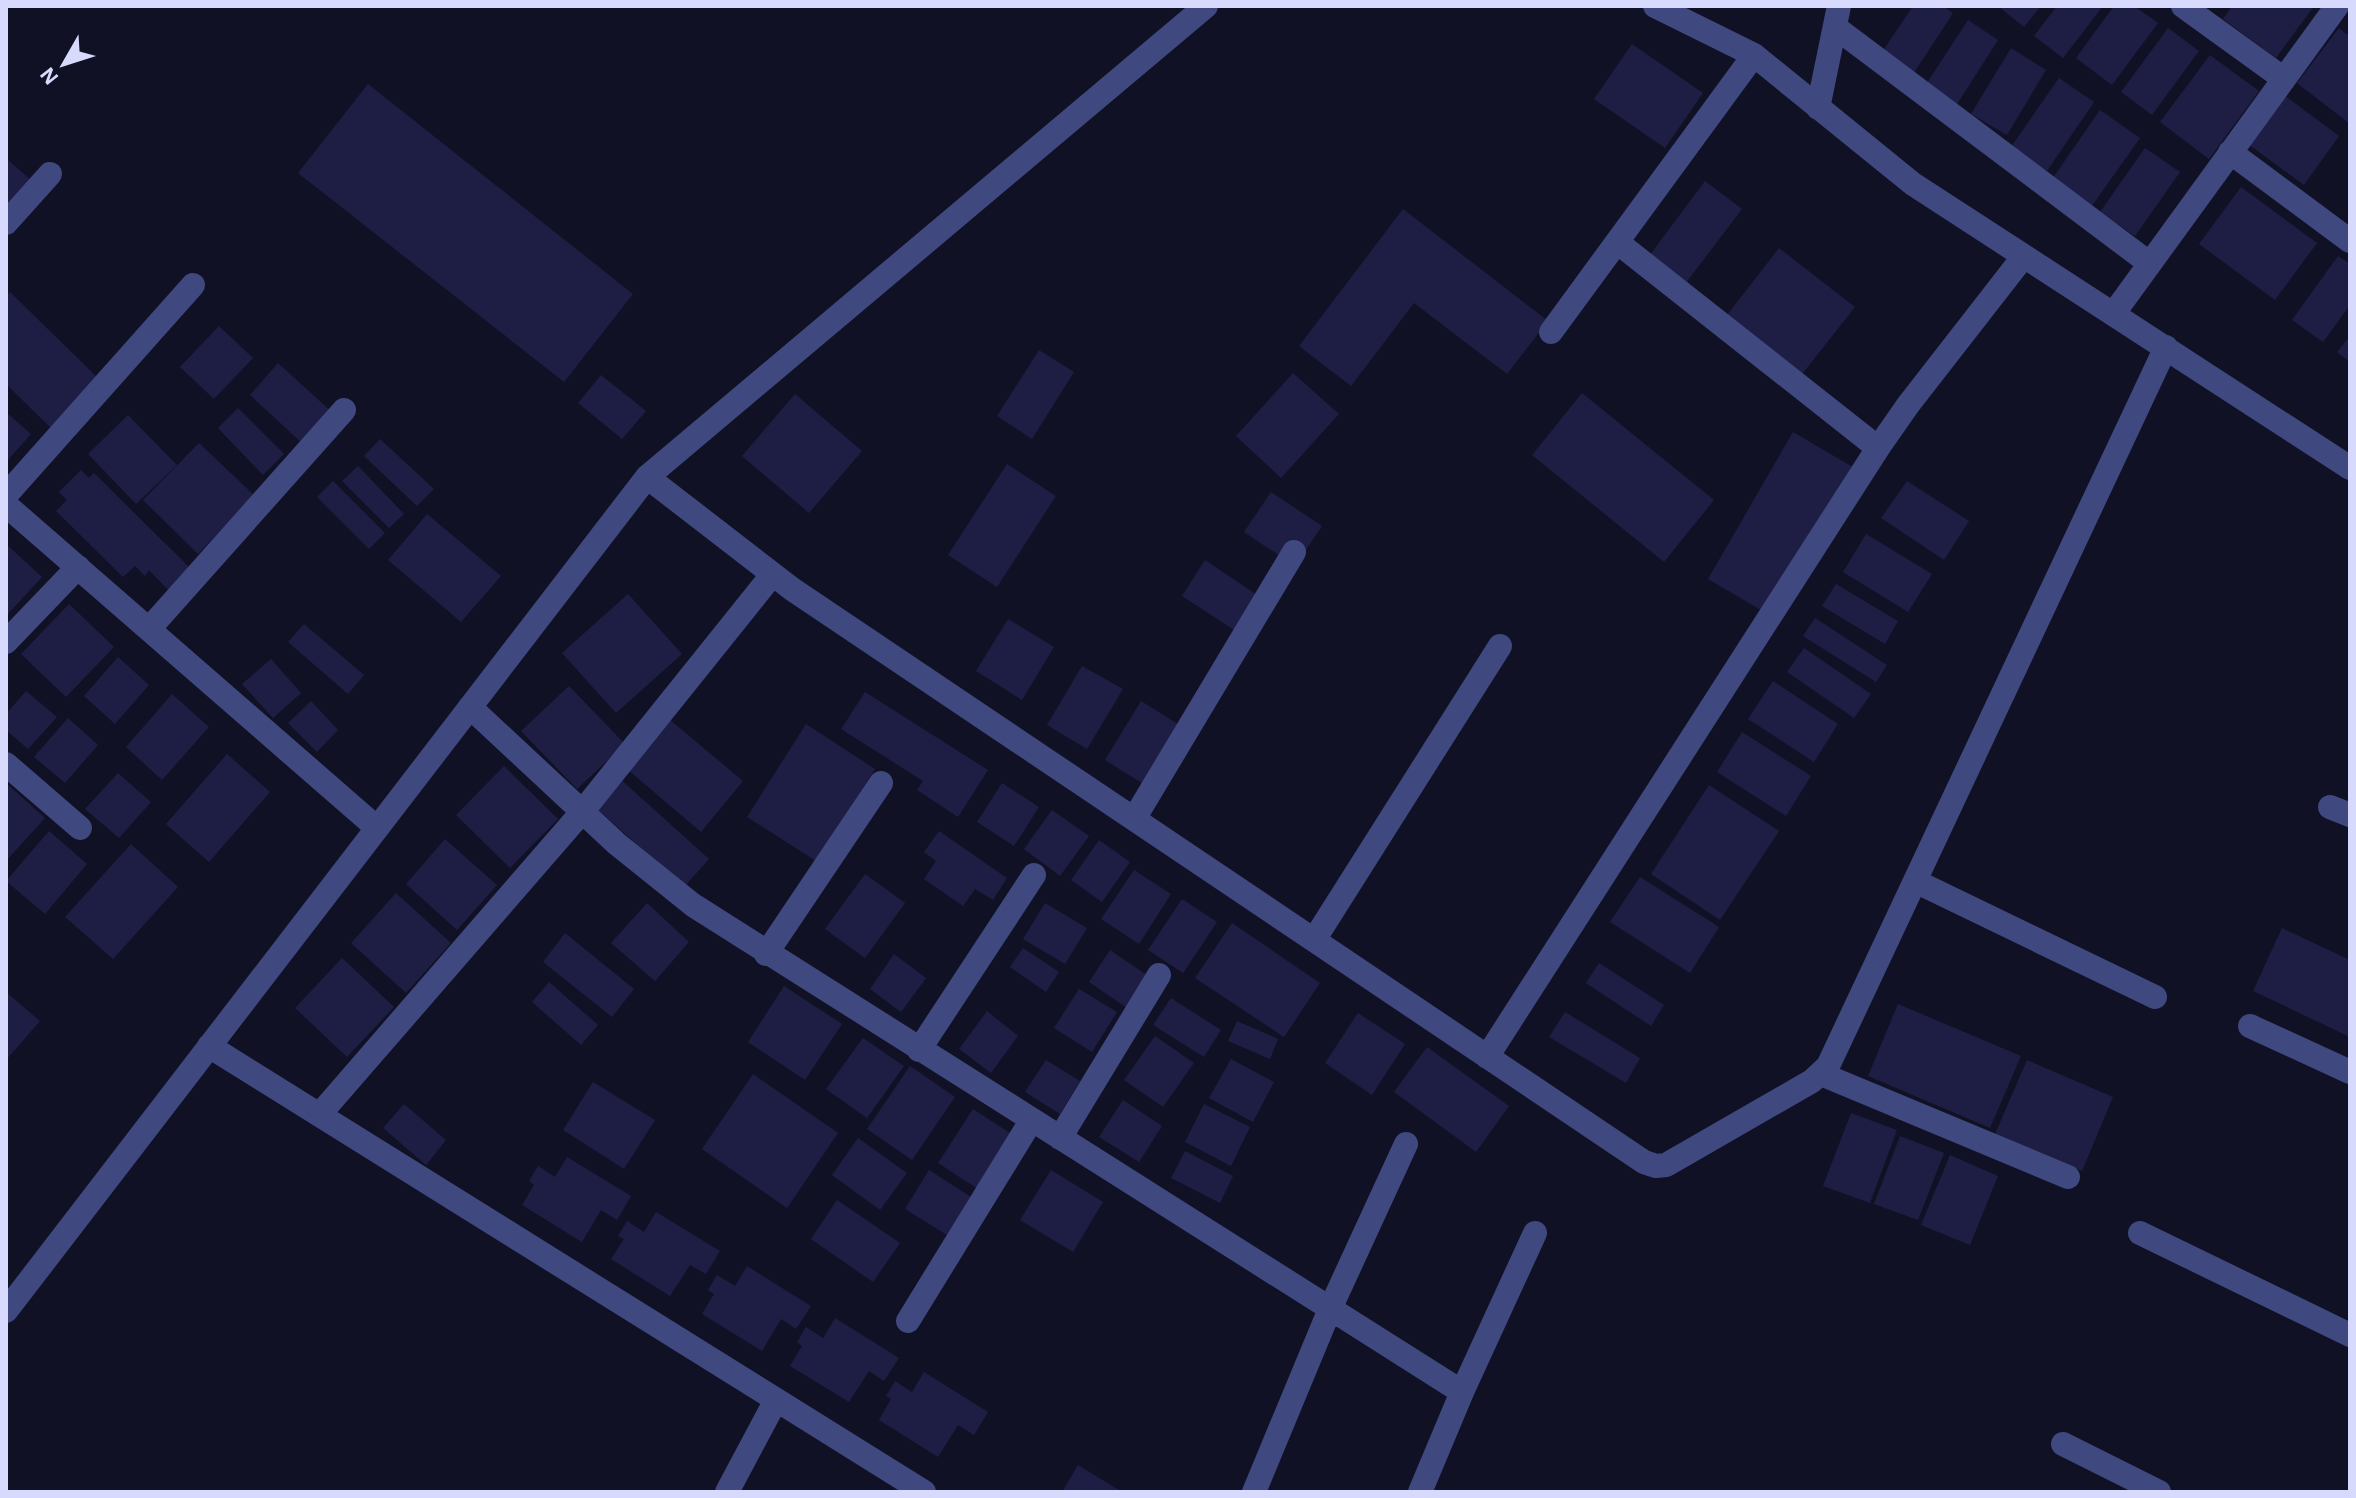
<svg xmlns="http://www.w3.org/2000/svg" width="2356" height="1498" viewBox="0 0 2356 1498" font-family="'Alegreya Sans',sans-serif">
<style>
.building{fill:#1e1e44}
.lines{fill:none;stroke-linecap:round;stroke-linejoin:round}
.minor{stroke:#3f4980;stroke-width:24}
</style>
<rect width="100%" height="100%" fill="#111125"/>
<path class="building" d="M 1913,6 L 1943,6 L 1953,13 L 1910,79 L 1878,58 Z
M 1998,6 L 2041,6 L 2024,27 Z
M 2057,6 L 2103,6 L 2063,58 L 2034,36 Z
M 2114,6 L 2134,6 L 2158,23 L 2112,85 L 2076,58 Z
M 2232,6 L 2314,6 L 2276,58 L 2223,19 Z
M 1968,20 L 1998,40 L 1954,109 L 1923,89 Z
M 2168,28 L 2199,51 L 2152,115 L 2121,92 Z
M 2339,28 L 2350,37 L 2350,124 L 2297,83 Z
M 1632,44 L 1703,93 L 1665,148 L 1594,99 Z
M 2011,48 L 2046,70 L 2007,135 L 1971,114 Z
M 2210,55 L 2259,91 L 2209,159 L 2160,122 Z
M 2059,78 L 2094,102 L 2047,171 L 2011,147 Z
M 368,84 L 633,294 L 564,382 L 298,173 Z
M 2284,95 L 2339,136 L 2304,185 L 2248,144 Z
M 2100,110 L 2140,138 L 2089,210 L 2050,182 Z
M 2145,148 L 2180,172 L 2135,236 L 2100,212 Z
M 6,158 L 33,182 L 6,212 Z
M 1705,181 L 1742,209 L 1685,284 L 1649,256 Z
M 2241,187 L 2317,243 L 2275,300 L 2199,244 Z
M 1403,209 L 1548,321 L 1507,374 L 1414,303 L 1351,386 L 1299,346 Z
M 1779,248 L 1855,307 L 1799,378 L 1724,319 Z
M 2338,256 L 2350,264 L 2350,305 L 2323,342 L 2292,320 Z
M 10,292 L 100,380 L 52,429 L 6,384 L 6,297 Z
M 219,326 L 253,358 L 214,399 L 180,367 Z
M 2350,336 L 2350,362 L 2337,352 Z
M 1039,350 L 1074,372 L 1032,439 L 997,416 Z
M 278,363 L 333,413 L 304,445 L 250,395 Z
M 1293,373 L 1339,414 L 1281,478 L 1236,436 Z
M 601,375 L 646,411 L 622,439 L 578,403 Z
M 1582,393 L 1714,500 L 1664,562 L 1532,455 Z
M 795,394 L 862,451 L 809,513 L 742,456 Z
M 238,408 L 284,454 L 263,475 L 218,428 Z
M 6,412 L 31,434 L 6,462 Z
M 128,415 L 177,465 L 136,504 L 88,454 Z
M 1793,432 L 1863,473 L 1778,620 L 1708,579 Z
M 380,439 L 434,489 L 417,506 L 364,456 Z
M 199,443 L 255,496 L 198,554 L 143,500 Z
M 1007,464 L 1056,496 L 997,587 L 948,555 Z
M 358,466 L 404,514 L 389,528 L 342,481 Z
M 81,470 L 89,478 L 94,473 L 192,570 L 170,592 L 149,570 L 145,576 L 135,566 L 123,577 L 56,511 L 67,500 L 59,492 Z
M 333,481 L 385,533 L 369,549 L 317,497 Z
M 1907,481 L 1969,521 L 1944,560 L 1881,518 Z
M 1271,492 L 1322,526 L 1295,566 L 1244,532 Z
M 427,514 L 501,576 L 461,622 L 388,560 Z
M 1866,534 L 1932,574 L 1908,612 L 1843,572 Z
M 6,544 L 42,577 L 6,616 Z
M 1205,560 L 1257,595 L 1234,630 L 1182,596 Z
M 1836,584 L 1898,621 L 1885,644 L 1822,606 Z
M 628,594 L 682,654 L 616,713 L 562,653 Z
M 69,604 L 114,647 L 66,697 L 21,654 Z
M 1815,618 L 1887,665 L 1876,682 L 1803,636 Z
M 1008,619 L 1054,647 L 1022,700 L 976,671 Z
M 304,624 L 364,675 L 348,694 L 288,642 Z
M 1804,648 L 1871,694 L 1854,718 L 1787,672 Z
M 118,657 L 149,685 L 115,724 L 84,696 Z
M 271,659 L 301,693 L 273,718 L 242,684 Z
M 1082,666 L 1123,689 L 1087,749 L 1047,725 Z
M 1773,681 L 1838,724 L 1814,762 L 1748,719 Z
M 569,686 L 625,744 L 577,789 L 521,731 Z
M 26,691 L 57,717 L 28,749 L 6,730 L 6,714 Z
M 865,692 L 988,770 L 958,817 L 917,790 L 923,781 L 841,729 Z
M 172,694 L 209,727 L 162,780 L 126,747 Z
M 311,701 L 338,730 L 317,752 L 288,723 Z
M 1141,701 L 1181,726 L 1145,785 L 1105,760 Z
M 68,718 L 98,745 L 65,783 L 34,757 Z
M 669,719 L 743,781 L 701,832 L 627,769 Z
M 806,724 L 875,769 L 816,861 L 747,817 Z
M 1742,732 L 1811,776 L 1786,816 L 1717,772 Z
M 227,754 L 270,792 L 209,862 L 166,824 Z
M 504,766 L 558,819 L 510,868 L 456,815 Z
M 118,773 L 151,802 L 119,838 L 85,809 Z
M 618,777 L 709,859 L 684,887 L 593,805 Z
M 6,783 L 45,818 L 6,861 Z
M 1002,783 L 1039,807 L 1014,846 L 977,822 Z
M 1709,785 L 1779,831 L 1720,920 L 1651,874 Z
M 1052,810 L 1089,836 L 1060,876 L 1024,849 Z
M 49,831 L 87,864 L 45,914 L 6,881 Z
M 939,831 L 1007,878 L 993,900 L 975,889 L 963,906 L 924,879 L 936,861 L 924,852 Z
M 445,839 L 497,885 L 457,930 L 406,884 Z
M 1099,840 L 1130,862 L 1102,902 L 1071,880 Z
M 131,844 L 178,887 L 113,959 L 65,917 Z
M 1134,870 L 1171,894 L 1139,944 L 1101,919 Z
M 865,874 L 905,903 L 865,958 L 825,929 Z
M 1640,877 L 1719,927 L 1690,973 L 1610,922 Z
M 396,893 L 451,943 L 406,993 L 351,943 Z
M 1182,899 L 1217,922 L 1183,973 L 1148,950 Z
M 647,903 L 689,942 L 655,981 L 611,943 Z
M 1045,903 L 1087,928 L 1065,964 L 1023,939 Z
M 1232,923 L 1320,983 L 1284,1037 L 1195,978 Z
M 2282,928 L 2350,960 L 2350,1037 L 2253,991 Z
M 565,933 L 634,989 L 612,1017 L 543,962 Z
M 1023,948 L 1059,972 L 1046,992 L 1010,967 Z
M 1110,950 L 1148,976 L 1127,1008 L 1089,982 Z
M 894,954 L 926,978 L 901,1012 L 870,989 Z
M 342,958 L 394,1007 L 347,1057 L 295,1008 Z
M 1599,963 L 1664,1005 L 1651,1026 L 1586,983 Z
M 549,982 L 598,1025 L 581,1045 L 532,1002 Z
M 784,986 L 842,1024 L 805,1080 L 748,1042 Z
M 1079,989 L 1117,1012 L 1092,1052 L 1054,1028 Z
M 6,992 L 40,1021 L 6,1060 Z
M 1171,998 L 1221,1030 L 1204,1057 L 1153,1025 Z
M 1898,1004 L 2021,1056 L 1990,1128 L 1868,1076 Z
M 987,1011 L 1018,1036 L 991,1073 L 959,1049 Z
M 1565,1012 L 1640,1058 L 1626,1083 L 1549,1037 Z
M 1358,1013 L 1405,1044 L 1372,1095 L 1325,1063 Z
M 1237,1021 L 1278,1039 L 1270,1059 L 1228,1041 Z
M 1155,1036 L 1194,1063 L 1163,1107 L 1124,1080 Z
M 863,1038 L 904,1066 L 867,1118 L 826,1089 Z
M 1427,1047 L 1509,1106 L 1476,1152 L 1394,1092 Z
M 1231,1059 L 1274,1082 L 1253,1122 L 1209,1098 Z
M 1046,1060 L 1080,1081 L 1060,1114 L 1025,1092 Z
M 2027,1060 L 2113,1097 L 2082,1171 L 1995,1134 Z
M 910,1066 L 955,1097 L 912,1160 L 867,1129 Z
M 753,1074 L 838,1133 L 787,1208 L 702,1149 Z
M 593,1082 L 655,1120 L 624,1169 L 563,1130 Z
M 1123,1100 L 1162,1126 L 1139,1162 L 1099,1137 Z
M 404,1104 L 446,1140 L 426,1165 L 383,1128 Z
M 1204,1104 L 1250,1127 L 1231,1166 L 1185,1142 Z
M 973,1109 L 1013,1135 L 978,1189 L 938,1163 Z
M 1851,1113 L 1897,1130 L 1870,1203 L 1823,1186 Z
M 1900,1136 L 1944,1153 L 1918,1220 L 1874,1204 Z
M 858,1138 L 907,1173 L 880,1210 L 832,1175 Z
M 1185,1151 L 1233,1176 L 1220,1203 L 1171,1178 Z
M 1950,1155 L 1998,1176 L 1970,1245 L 1921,1225 Z
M 567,1157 L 631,1196 L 617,1220 L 601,1210 L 582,1242 L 522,1205 L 534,1185 L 529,1181 L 538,1166 L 555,1177 Z
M 929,1170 L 971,1197 L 947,1235 L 905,1209 Z
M 1051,1170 L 1103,1202 L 1073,1252 L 1020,1220 Z
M 837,1200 L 900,1243 L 873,1282 L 811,1239 Z
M 656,1212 L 720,1251 L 706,1274 L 690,1265 L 670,1296 L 611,1259 L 624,1239 L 618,1236 L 627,1221 L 644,1232 Z
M 747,1266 L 811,1306 L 796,1329 L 781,1319 L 762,1351 L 702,1314 L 714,1294 L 708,1290 L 717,1275 L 735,1286 Z
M 835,1318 L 899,1358 L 884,1381 L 869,1371 L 849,1402 L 790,1366 L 802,1346 L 797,1342 L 806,1327 L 823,1338 Z
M 924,1372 L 988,1412 L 974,1435 L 958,1425 L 938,1457 L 879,1420 L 891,1399 L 886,1396 L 895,1381 L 912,1392 Z
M 1078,1465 L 1122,1492 L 1062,1492 Z"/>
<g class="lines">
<path class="minor" d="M 1655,6 L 1754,55 L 1913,184 L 2350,468
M 2183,6 L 2284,79
M 1835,27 L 2149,263
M 1818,108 L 1839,6
M 2230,152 L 2350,241
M 6,223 L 50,174
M 1617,242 L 1878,448
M 2114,313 L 2337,6
M 1551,332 L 1754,55
M 647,477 L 792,589 L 1644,1162 L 1656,1166 L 1666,1165 L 1812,1081 L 1828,1066 L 2166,347
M 6,495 L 193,285
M 6,505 L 377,828
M 149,629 L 344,410
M 6,642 L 78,567
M 470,707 L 617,844 L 693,905 L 1462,1392
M 6,764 L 80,828
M 2330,807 L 2350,815
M 1134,819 L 1294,552
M 1915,881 L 2155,997
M 1314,940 L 1500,646
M 766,954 L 881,783
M 2250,1026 L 2350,1072
M 209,1046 L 924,1492
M 919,1050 L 1034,875
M 1487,1057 L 1878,448 L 1908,405 L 2024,256
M 1821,1074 L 2068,1177
M 320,1114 L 582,812 L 772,575
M 1060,1138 L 1159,975
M 2140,1233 L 2350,1335
M 6,1311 L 647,477 L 1206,6
M 908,1321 L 1031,1121
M 2063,1444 L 2159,1492
M 727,1492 L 776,1400
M 1254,1492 L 1330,1309 L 1406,1144
M 1420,1492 L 1462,1392 L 1535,1233"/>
</g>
<rect width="2356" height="1498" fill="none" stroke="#d7dafc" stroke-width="16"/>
<g transform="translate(64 64) rotate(231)" stroke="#111125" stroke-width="6" paint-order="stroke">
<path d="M0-6L14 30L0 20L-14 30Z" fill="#d7dafc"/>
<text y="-12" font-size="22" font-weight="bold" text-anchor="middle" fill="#d7dafc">N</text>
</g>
</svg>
